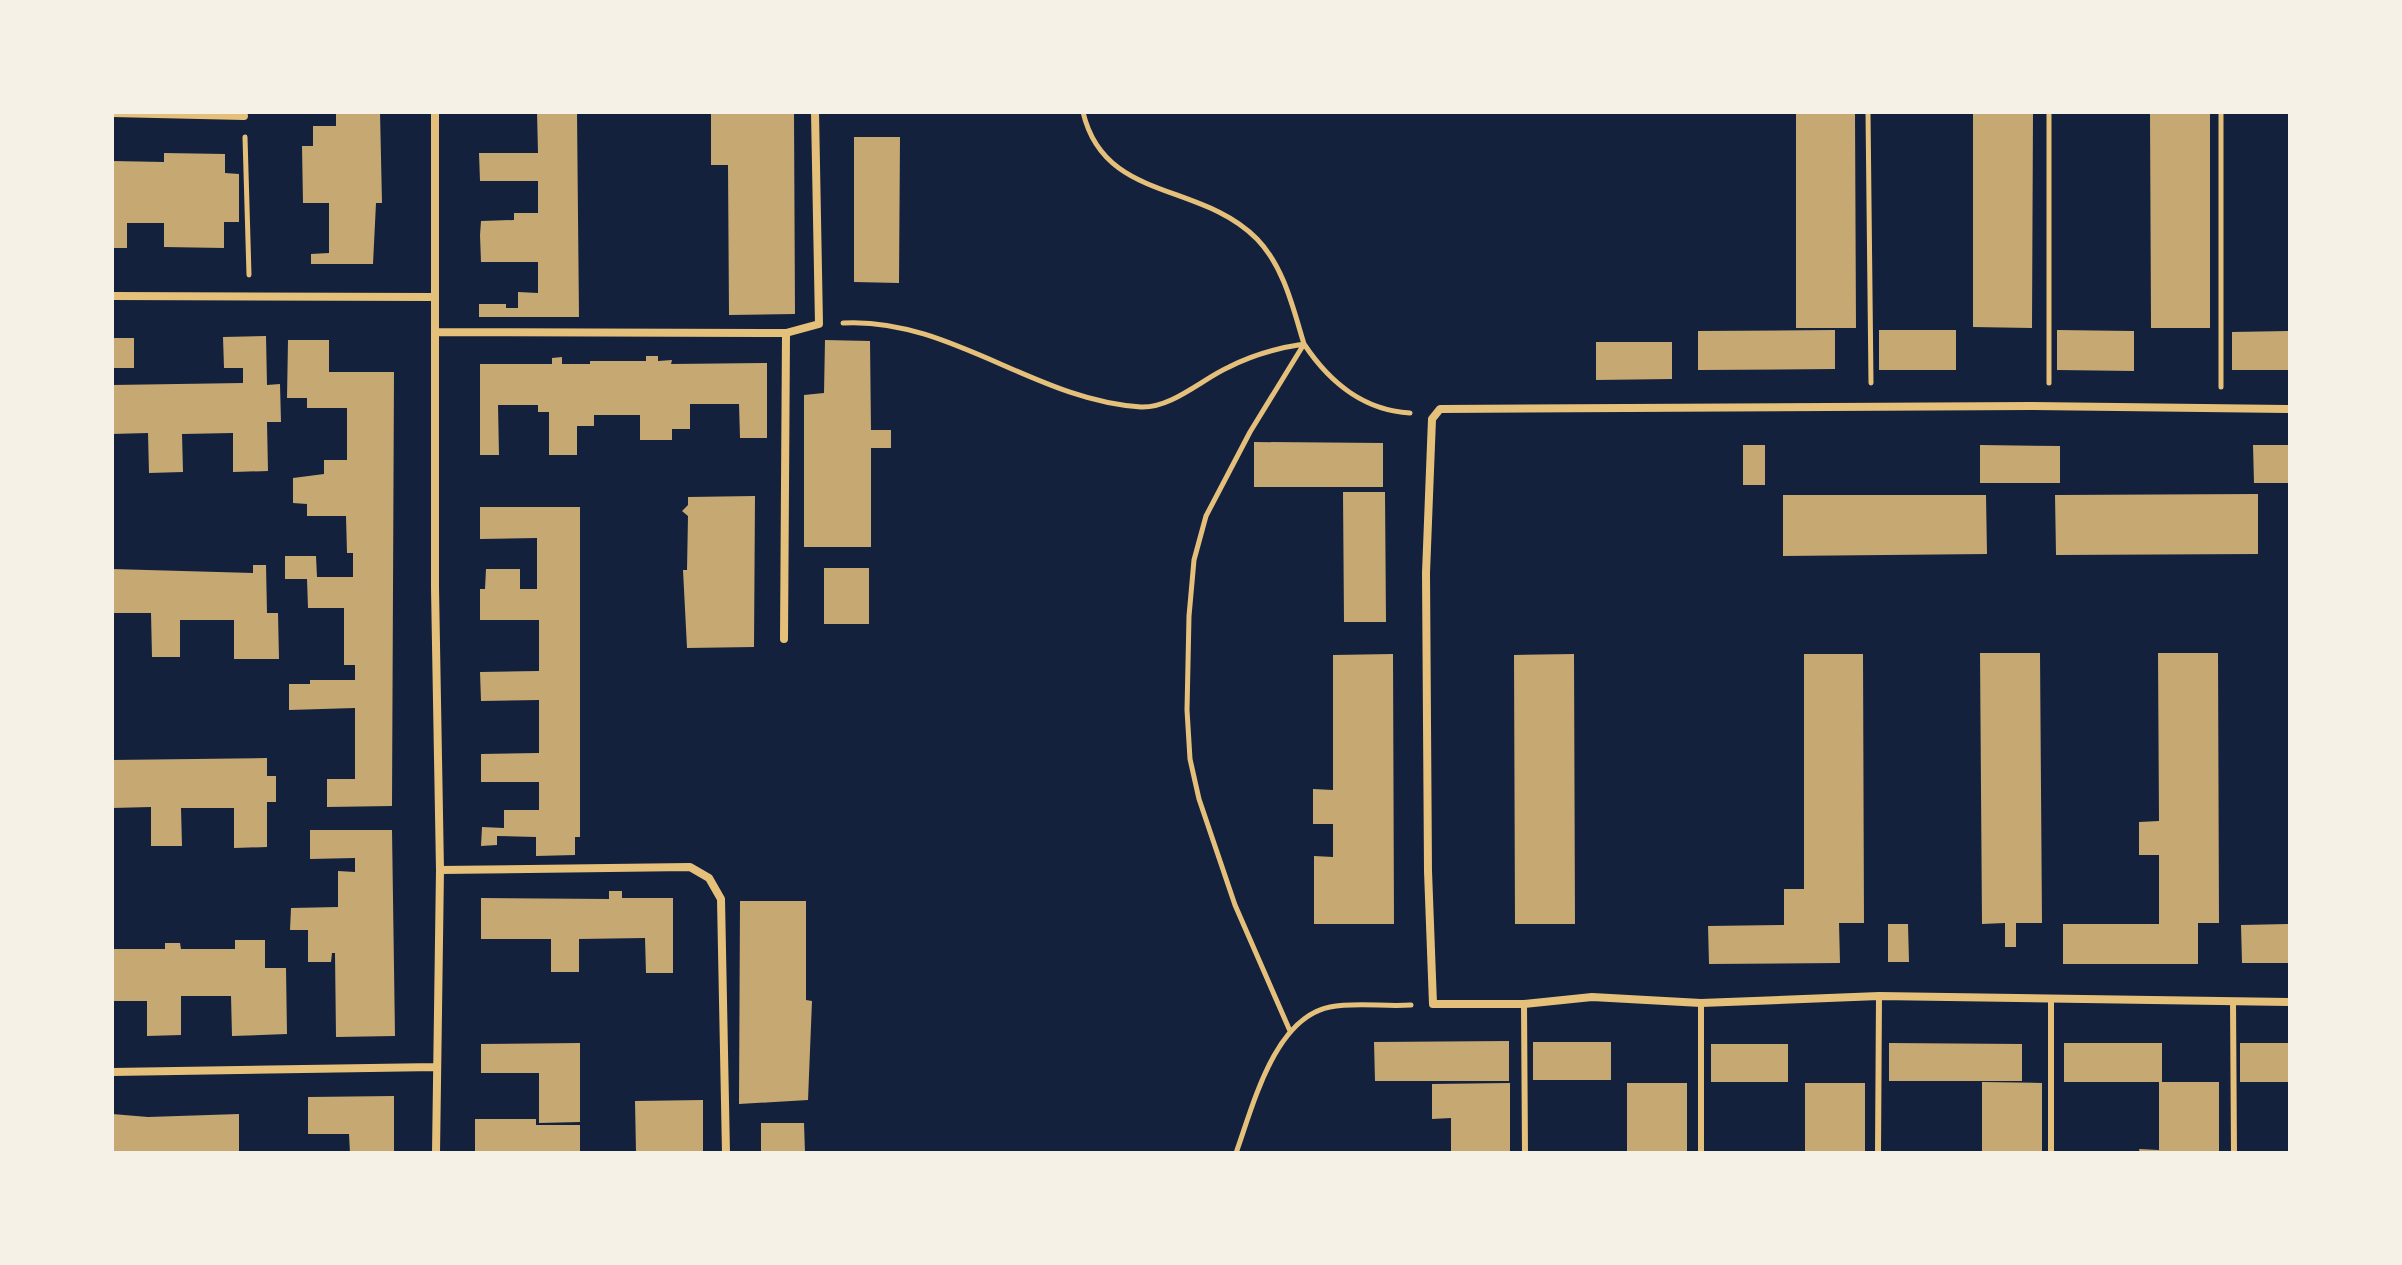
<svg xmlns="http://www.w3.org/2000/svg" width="2402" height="1265" viewBox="0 0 2402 1265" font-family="Spectral,serif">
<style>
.building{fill:#c6a872}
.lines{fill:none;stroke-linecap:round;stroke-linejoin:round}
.path{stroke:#e5c07b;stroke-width:5}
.service{stroke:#e5c07b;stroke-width:6}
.minor{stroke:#e5c07b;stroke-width:8}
</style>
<rect width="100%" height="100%" fill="#14213d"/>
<path class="building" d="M 336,112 L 380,112 L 382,203 L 376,203 L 373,264 L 311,264 L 311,254 L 329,253 L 329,203 L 303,203 L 302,146 L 313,146 L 313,126 L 336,126 Z
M 537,112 L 577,112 L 579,317 L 479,317 L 479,304 L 506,304 L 506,308 L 518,308 L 518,292 L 538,293 L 538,262 L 481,262 L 480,235 L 481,221 L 514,220 L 514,213 L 538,213 L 538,181 L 480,181 L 479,153 L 538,153 Z
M 1796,112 L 1855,112 L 1856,328 L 1796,328 Z
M 1973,112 L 2033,112 L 2032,328 L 1973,327 Z
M 2150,112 L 2210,112 L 2210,328 L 2151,328 Z
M 711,114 L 794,114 L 795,314 L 729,315 L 728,165 L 711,165 Z
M 854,137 L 900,137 L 899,283 L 854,282 Z
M 164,153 L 225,154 L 225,173 L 239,174 L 239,222 L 224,222 L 224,248 L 164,247 L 164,223 L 127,223 L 127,248 L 112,248 L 112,161 L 164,162 Z
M 1835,330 L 1835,369 L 1698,370 L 1698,331 Z
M 1879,330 L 1956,330 L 1956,370 L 1879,370 Z
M 2057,330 L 2134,331 L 2134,371 L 2057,370 Z
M 2290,331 L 2290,370 L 2232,370 L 2232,332 Z
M 266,336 L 267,385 L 280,384 L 281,422 L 267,422 L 268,471 L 233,472 L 233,433 L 182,434 L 183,472 L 149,473 L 148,433 L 112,434 L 112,385 L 243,383 L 243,368 L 224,368 L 223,337 Z
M 112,338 L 134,338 L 134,368 L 112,368 Z
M 288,340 L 329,340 L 329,372 L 394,372 L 392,806 L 327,807 L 327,779 L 355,779 L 355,708 L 289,710 L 289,684 L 310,684 L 310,680 L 355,680 L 355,665 L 344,665 L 344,608 L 308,608 L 307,579 L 285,579 L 285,556 L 316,556 L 317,577 L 353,577 L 353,553 L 347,553 L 346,516 L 307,516 L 307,504 L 293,503 L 293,478 L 324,474 L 324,460 L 347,460 L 347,408 L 307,408 L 307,398 L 287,398 Z
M 825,340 L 870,341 L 871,430 L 891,430 L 891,448 L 871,448 L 871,547 L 804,547 L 804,395 L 824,393 Z
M 1596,342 L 1672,342 L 1672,379 L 1596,380 Z
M 646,356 L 658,356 L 658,361 L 672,360 L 671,364 L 767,363 L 767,438 L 740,438 L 739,404 L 690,404 L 690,429 L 672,429 L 672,440 L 640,440 L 640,415 L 594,415 L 594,426 L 577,426 L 577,455 L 549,455 L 549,412 L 538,412 L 538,405 L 498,405 L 499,455 L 480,455 L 480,364 L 552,364 L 552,358 L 562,357 L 562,364 L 590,364 L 590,361 L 646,361 Z
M 1254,442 L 1383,443 L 1383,487 L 1254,487 Z
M 1743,445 L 1765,445 L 1765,485 L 1743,485 Z
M 1980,445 L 2060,446 L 2060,483 L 1980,483 Z
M 2253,445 L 2290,445 L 2290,483 L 2254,483 Z
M 1343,492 L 1385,492 L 1386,622 L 1344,622 Z
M 2258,494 L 2258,554 L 2056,555 L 2055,495 Z
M 1783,495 L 1986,495 L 1987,554 L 1783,556 Z
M 755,496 L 754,647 L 687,648 L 683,570 L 687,570 L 688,516 L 682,511 L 688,505 L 688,497 Z
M 480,507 L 580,507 L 580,837 L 575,837 L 575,855 L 536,856 L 536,837 L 497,836 L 497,845 L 481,846 L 482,827 L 504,828 L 504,810 L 539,810 L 539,782 L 481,782 L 481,754 L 539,753 L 539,700 L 481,701 L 480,672 L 539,671 L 539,620 L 480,620 L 480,589 L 485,589 L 486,569 L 520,569 L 520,589 L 537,589 L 537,538 L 480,539 Z
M 253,565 L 266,565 L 267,613 L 278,613 L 279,659 L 234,659 L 234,620 L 180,620 L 180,657 L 152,657 L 151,613 L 112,613 L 112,569 L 253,573 Z
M 824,568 L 869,568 L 869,624 L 824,624 Z
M 1980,653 L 2040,653 L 2042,923 L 2016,923 L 2016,947 L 2005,947 L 2005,923 L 1982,924 Z
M 2158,653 L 2218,653 L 2219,923 L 2198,923 L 2198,964 L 2063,964 L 2063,924 L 2159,924 L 2159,855 L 2139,855 L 2139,822 L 2159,821 Z
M 1393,654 L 1394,924 L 1314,924 L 1314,856 L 1333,857 L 1333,824 L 1313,824 L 1313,789 L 1333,790 L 1333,655 Z
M 1574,654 L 1575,924 L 1515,924 L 1514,655 Z
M 1804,654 L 1863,654 L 1864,923 L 1839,923 L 1840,963 L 1709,964 L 1708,926 L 1784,925 L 1784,889 L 1804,889 Z
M 267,758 L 267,776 L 276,776 L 276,802 L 267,802 L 267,847 L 234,848 L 234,808 L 181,808 L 182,846 L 151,846 L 151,807 L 112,808 L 112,760 Z
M 310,830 L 392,830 L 395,1036 L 336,1037 L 335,953 L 332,953 L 331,962 L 308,962 L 308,930 L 290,930 L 291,908 L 338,907 L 338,871 L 355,872 L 355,858 L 310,859 Z
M 609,891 L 622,891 L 622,898 L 673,898 L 673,973 L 646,973 L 645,938 L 579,939 L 579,972 L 551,972 L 551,939 L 481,939 L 481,898 L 609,899 Z
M 740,901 L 806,901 L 806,1000 L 812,1001 L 808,1100 L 739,1104 Z
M 1888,924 L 1908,924 L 1909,962 L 1888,962 Z
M 2290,924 L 2290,963 L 2242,963 L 2241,925 Z
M 235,940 L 265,940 L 265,968 L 286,968 L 287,1034 L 232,1036 L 231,996 L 181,996 L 181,1035 L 147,1036 L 147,1001 L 112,1001 L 112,949 L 165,949 L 165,943 L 180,943 L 181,949 L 235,949 Z
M 1509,1041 L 1509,1081 L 1375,1081 L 1374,1042 Z
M 1533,1042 L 1611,1042 L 1611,1080 L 1533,1080 Z
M 580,1043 L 580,1122 L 539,1123 L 539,1073 L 481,1073 L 481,1044 Z
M 1889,1043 L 2022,1044 L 2022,1081 L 1889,1081 Z
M 2064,1043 L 2162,1043 L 2162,1082 L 2219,1082 L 2219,1153 L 2140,1153 L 2139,1149 L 2159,1150 L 2159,1082 L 2064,1082 Z
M 2240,1043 L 2290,1043 L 2290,1082 L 2240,1082 Z
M 1711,1044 L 1788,1044 L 1788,1082 L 1711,1082 Z
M 1982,1082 L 2042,1083 L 2042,1153 L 1982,1153 Z
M 1510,1083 L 1510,1153 L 1451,1153 L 1451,1118 L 1432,1119 L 1432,1084 Z
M 1627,1083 L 1687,1083 L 1687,1153 L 1627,1153 Z
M 1805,1083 L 1865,1083 L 1865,1153 L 1805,1153 Z
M 394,1096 L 394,1153 L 350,1153 L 349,1134 L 308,1134 L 308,1097 Z
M 703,1100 L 703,1153 L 636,1153 L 635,1101 Z
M 112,1114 L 148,1117 L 239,1114 L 239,1153 L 112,1153 Z
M 475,1119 L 536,1119 L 536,1125 L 580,1125 L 580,1153 L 475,1153 Z
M 761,1123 L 804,1123 L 805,1153 L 761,1153 Z"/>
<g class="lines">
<path class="path" d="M 1868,112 L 1871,383
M 245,137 L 249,275
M 843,323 C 949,317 1036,401 1141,407 C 1172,408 1202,379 1229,367 C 1254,354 1277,348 1304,344 C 1293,308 1284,267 1257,239 C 1200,181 1104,202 1083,112
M 2049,383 L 2049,112
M 2221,387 L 2221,112
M 1290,1031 L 1235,905 L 1199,799 L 1190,759 L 1187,710 L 1189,616 L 1194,560 L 1206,516 L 1250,432 L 1304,344 C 1330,383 1363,410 1410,413
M 1236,1153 C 1253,1106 1274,1018 1330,1007 C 1355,1002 1385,1007 1411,1005"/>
<path class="service" d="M 2051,998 L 2051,1153
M 2233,1001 L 2234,1153
M 1701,1003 L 1701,1153
M 1524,1004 L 1525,1153
M 1878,1153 L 1879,996"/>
<path class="minor" d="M 435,112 L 435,588 L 440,870 L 436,1153
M 112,113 L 244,116
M 112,296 L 435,297
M 435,332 L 786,333 L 819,324 L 815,112
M 2290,409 L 2031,406 L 1440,409 L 1432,419 L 1426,573 L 1428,871 L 1433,1004 L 1524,1004 L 1592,997 L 1701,1003 L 1879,996 L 2290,1002
M 784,639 L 786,333
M 440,870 L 690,867 L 709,878 L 721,899 L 726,1153
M 112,1072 L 436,1067"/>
</g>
<rect width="2402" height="1265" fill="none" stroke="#f6f1e7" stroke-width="228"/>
</svg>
